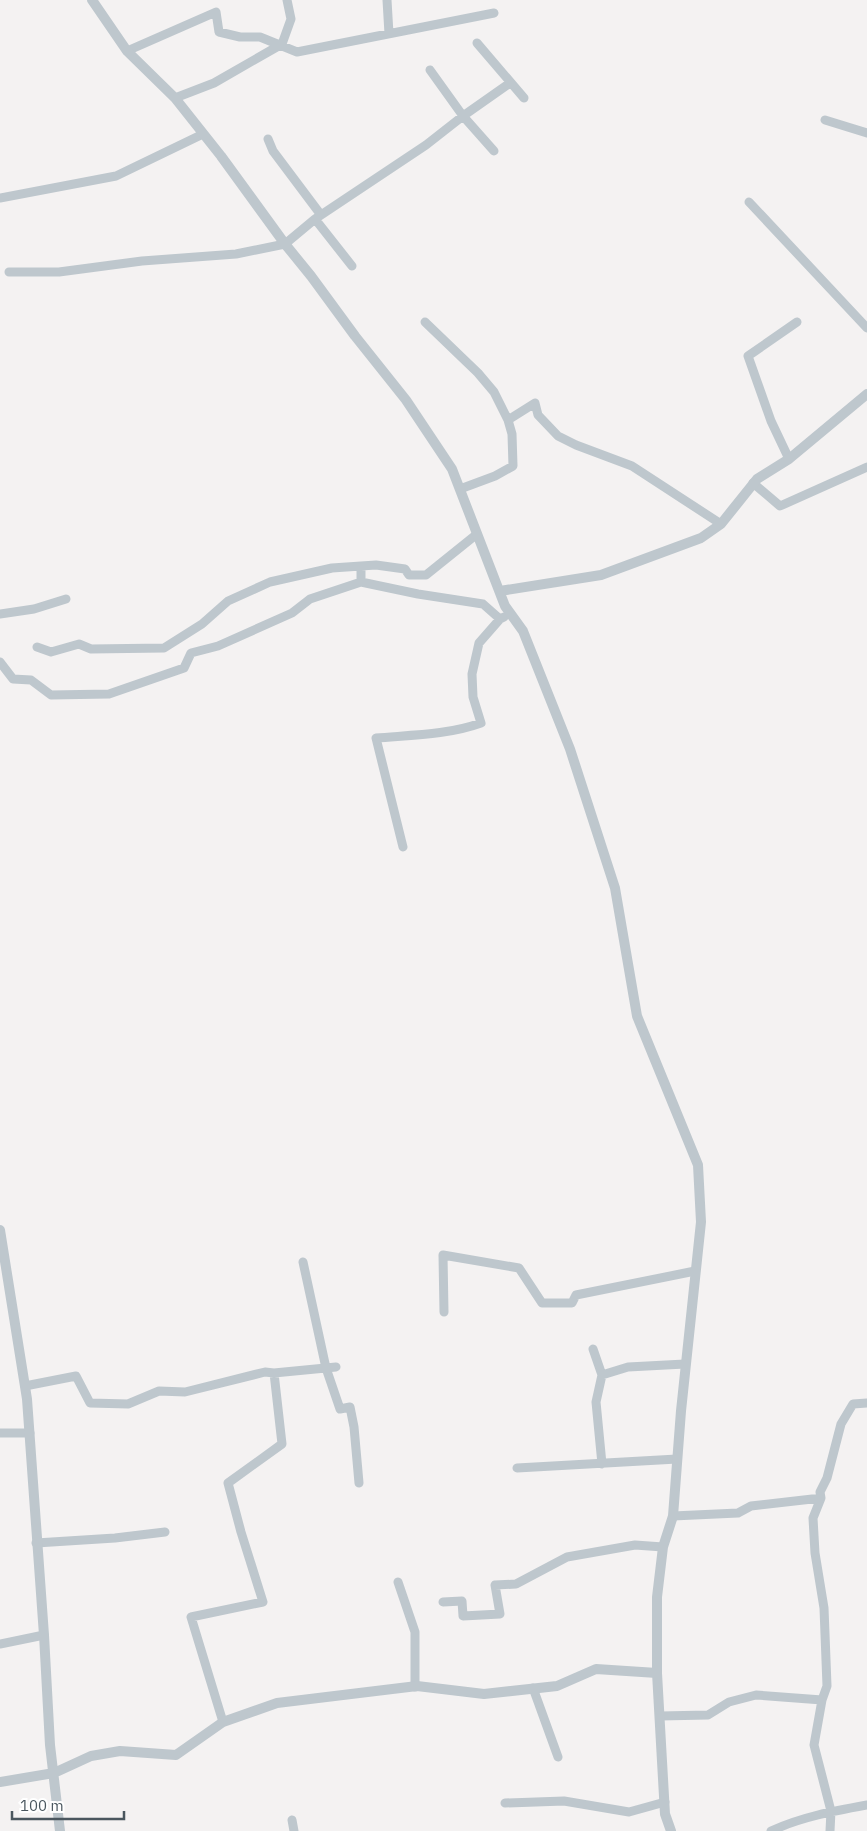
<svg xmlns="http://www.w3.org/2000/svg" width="867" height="1831" viewBox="0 0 867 1831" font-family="'IBM Plex Sans',sans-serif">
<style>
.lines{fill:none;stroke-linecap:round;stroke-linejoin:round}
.minor{stroke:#bec7cd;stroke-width:9}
.tertiary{stroke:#bec7cd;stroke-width:10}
</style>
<rect width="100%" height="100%" fill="#f4f2f2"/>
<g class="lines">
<path class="minor" d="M 387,0 L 389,34
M 477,43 L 524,98
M 127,51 L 216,12 L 219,32 L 240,37 L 260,37 L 297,52 L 494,13
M 430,70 L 463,116 L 494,151
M 175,98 L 214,83 L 282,44 L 291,19 L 287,0
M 825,120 L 867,133
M 268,139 L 273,151 L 321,215
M 0,198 L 116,176 L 203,134
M 749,202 L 867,328
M 315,219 L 352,266
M 9,272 L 59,272 L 142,261 L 236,254 L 285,244 L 315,219 L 426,145 L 463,116 L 510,83
M 425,322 L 478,373 L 494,392 L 508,420 L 535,403 L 538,415 L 558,436 L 576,445 L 632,466 L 721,524
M 789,459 L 771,421 L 748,356 L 797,322
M 753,483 L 780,506 L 867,467
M 460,489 L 495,476 L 513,466 L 512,434 L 508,420
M 361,582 L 361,566 L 376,565 L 405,569 L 409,575 L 426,575 L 477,534
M 0,614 L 34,609 L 66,599
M 37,647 L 51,652 L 79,644 L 91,649 L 164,648 L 202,624 L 228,601 L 270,582 L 332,568 L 361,566
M 0,662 L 13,679 L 31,680 L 51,695 L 109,694 L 184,668 L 191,653 L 218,646 L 292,613 L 310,599 L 361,582 L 418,594 L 483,604 L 500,619
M 403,847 L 376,738 C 411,735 448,735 481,723 L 473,697 L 472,674 L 479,643 L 500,619 L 504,617
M 303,1262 L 326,1368 L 340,1409 L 350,1407 L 354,1427 L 359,1483
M 444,1312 L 443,1255 L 519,1268 L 542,1303 L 572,1303 L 576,1295 L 695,1271
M 593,1349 L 602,1375 L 596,1402 L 602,1464
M 602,1375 L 628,1367 L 685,1364
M 25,1386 L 76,1376 L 90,1403 L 128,1404 L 159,1391 L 185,1392 L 265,1372 L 274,1373 L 336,1367
M 0,1433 L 30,1433
M 517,1468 L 677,1459
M 673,1516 L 738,1513 L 751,1506 L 821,1498
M 36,1543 L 115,1538 L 165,1532
M 398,1582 L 415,1632 L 415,1687
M 443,1602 L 462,1601 L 463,1616 L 500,1614 L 495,1585 L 516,1584 L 567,1557 L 635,1545 L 663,1547
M 0,1644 L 44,1635
M 533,1688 L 558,1757
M 660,1716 L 708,1715 L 729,1702 L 756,1695 L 822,1700
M 223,1722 L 191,1617 L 263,1602 L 241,1532 L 228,1483 L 282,1444 L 274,1373
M 505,1803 L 564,1801 L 629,1812 L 665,1802
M 292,1820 L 294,1831
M 771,1831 C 801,1817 834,1811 867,1805
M 830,1831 L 831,1811 L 814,1745 L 822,1700 L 827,1686 L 824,1608 L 815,1553 L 813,1518 L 821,1498 L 820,1492 L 827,1478 L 841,1424 L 853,1404 L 867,1403"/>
<path class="tertiary" d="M 92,0 L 127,51 L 175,98 L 221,156 L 285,244 L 311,276 L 355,336 L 406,400 L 452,469 L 505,606 L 523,631 L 570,749 L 615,888 L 637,1016 L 698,1165 L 701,1222 L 681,1411 L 673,1516 L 663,1547 L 657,1597 L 657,1673 L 665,1814 L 671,1831
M 500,591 L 601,575 L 701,538 L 721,524 L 757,479 L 789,459 L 867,394
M 0,1230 L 27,1399 L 44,1635 L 50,1745 L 60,1831
M 0,1782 L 54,1773 L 91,1756 L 120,1751 L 176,1755 L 223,1722 L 277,1703 L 417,1686 L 484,1694 L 557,1686 L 596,1669 L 657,1673"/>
</g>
<path d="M12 1811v8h112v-8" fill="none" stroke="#4a565e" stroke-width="2.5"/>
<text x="20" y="1811" font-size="15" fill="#4a565e" stroke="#ffffff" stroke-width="4" paint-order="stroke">100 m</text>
</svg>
